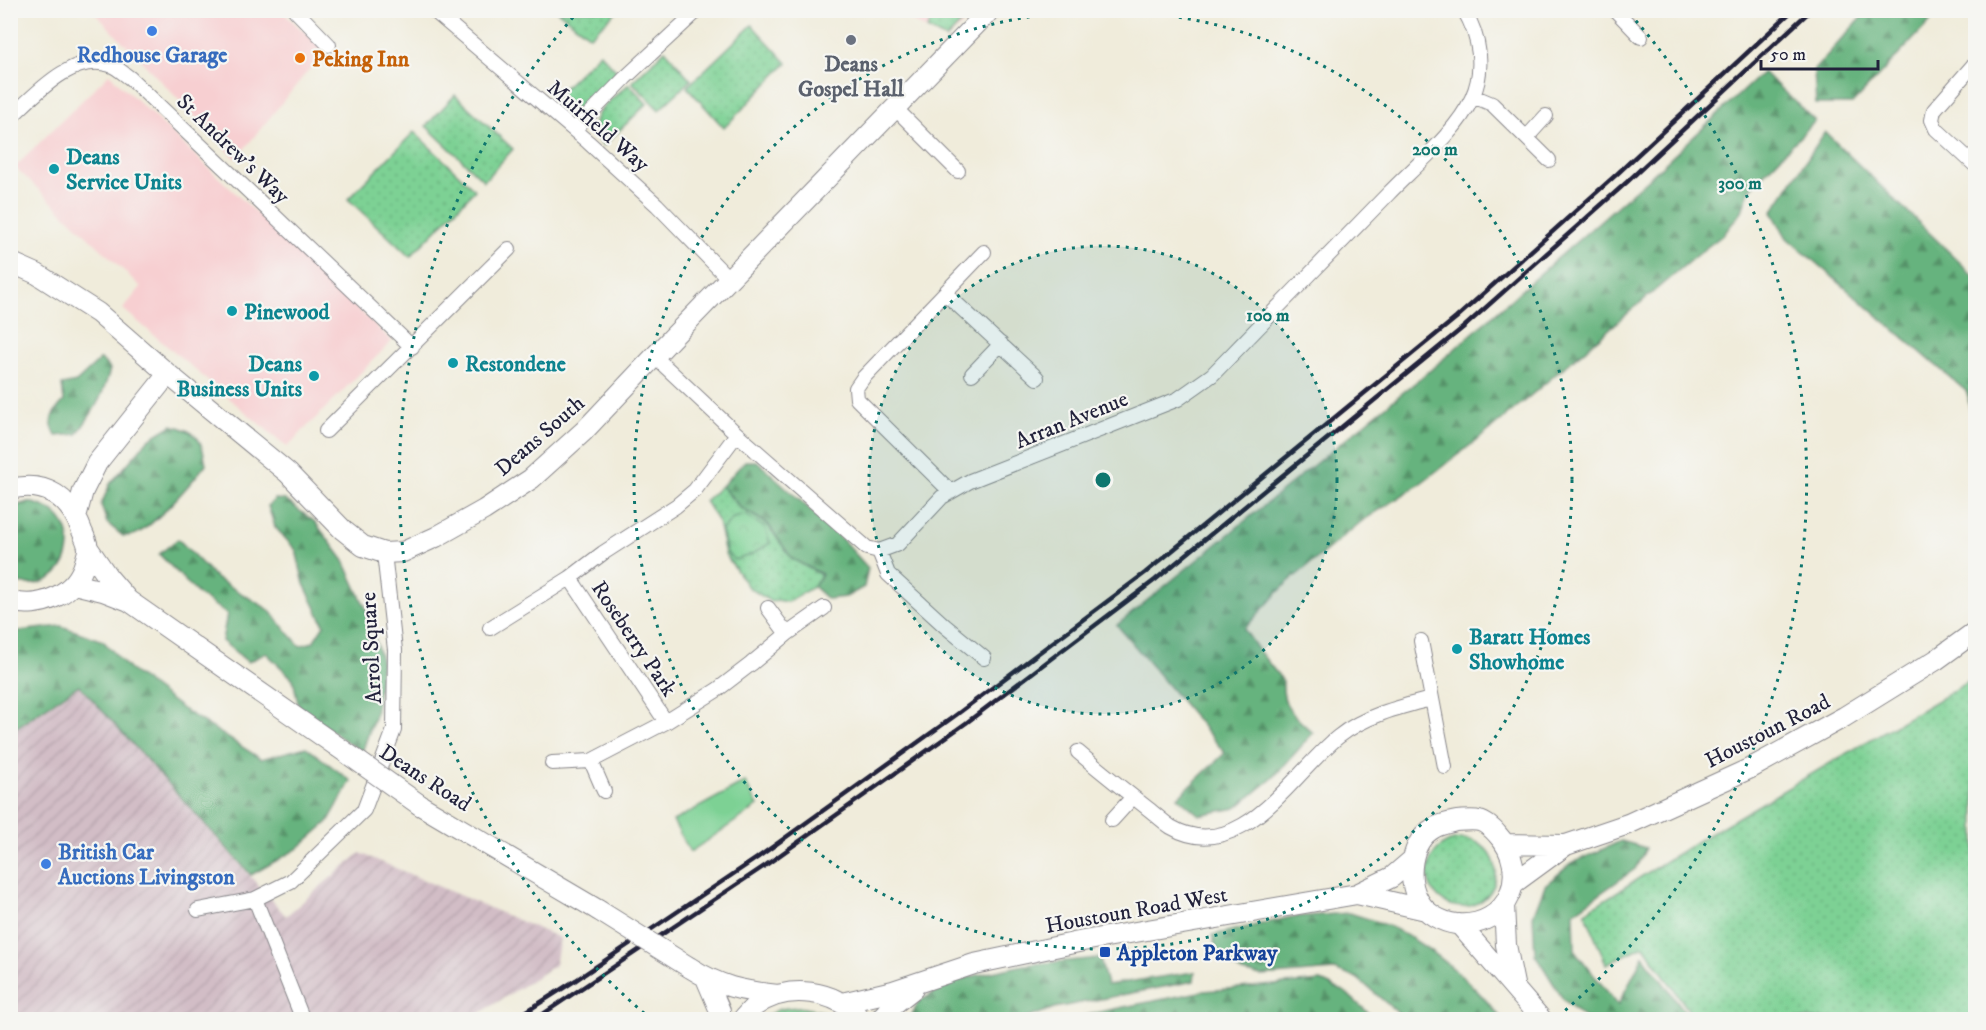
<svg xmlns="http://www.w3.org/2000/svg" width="1986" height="1030" viewBox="0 0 1986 1030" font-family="'IM FELL DW Pica',serif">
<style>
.built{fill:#f7cfd1}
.industrial{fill:url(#industrial-furrows)}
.grass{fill:url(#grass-dots);stroke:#507a68;stroke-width:1.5}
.forest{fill:url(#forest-firs);stroke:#446a5c;stroke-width:1.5}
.park{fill:url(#park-crowns);stroke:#507a68;stroke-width:1.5}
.garden{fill:#7dd194;stroke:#507a68;stroke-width:1.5}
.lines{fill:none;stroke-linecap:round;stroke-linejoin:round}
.street-casing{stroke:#89878b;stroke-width:16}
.secondary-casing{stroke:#89878b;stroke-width:22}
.street{stroke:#fff;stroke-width:14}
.secondary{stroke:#fff;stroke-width:20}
.rail{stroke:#22223b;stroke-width:4.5}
.secondary-bridge-casing{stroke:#89878b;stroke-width:22;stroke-linecap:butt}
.secondary-bridge{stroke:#fff;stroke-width:20}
.ring{fill:none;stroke:#0f766e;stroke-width:3;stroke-dasharray:3 6}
.shop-dot{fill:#3f7fe0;stroke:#f6f6f2;stroke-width:2}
.worship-dot{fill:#6b7280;stroke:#f6f6f2;stroke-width:2}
.food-dot{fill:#e8710a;stroke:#f6f6f2;stroke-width:2}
.culture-dot{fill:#0f9aa8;stroke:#f6f6f2;stroke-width:2}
.transit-dot{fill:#1a4fb4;stroke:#f6f6f2;stroke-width:2}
.labels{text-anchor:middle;stroke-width:4.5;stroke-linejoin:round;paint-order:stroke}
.shop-label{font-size:22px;font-weight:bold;fill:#366cbe;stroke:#f6f6f2}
.food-label{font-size:22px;font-weight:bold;fill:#c56008;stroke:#f6f6f2;text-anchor:start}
.worship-label{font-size:22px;font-weight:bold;fill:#5b616d;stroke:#f6f6f2}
.street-label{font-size:22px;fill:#22223b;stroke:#f6f6f2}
.culture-label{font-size:22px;font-weight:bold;fill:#0d838f;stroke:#f6f6f2;text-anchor:start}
.transit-label{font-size:22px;font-weight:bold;fill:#164399;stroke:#f6f6f2;text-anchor:start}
.centre{fill:#0f766e;stroke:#f6f6f2;stroke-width:3}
.ring-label{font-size:18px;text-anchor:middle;font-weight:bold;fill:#0f766e;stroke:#f6f6f2;stroke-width:4.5;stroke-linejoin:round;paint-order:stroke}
</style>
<defs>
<pattern id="industrial-furrows" width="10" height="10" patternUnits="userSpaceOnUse" patternTransform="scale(1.5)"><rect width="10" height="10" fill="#d2bdc6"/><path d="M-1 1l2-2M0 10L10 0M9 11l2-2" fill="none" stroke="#b4a2ab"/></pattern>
<pattern id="grass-dots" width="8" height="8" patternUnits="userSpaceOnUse" patternTransform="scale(1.5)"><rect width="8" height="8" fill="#7dd194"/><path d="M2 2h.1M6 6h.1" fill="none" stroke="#6cb380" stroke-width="1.8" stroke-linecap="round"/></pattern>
<pattern id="forest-firs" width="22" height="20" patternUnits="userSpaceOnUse" patternTransform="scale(1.5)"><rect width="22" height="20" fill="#66b37e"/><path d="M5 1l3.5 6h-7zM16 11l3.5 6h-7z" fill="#549168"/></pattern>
<pattern id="park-crowns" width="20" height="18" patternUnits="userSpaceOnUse" patternTransform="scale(1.5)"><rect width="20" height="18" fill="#7dd194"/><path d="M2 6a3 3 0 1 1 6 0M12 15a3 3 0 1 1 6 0" fill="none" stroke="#6cb380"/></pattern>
</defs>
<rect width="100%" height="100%" fill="#f6f6f2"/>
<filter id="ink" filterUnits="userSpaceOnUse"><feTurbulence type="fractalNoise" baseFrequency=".0167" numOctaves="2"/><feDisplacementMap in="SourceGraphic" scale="12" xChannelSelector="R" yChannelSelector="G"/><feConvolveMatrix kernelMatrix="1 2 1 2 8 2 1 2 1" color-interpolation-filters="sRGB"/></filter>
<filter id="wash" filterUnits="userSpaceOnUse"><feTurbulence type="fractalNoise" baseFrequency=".008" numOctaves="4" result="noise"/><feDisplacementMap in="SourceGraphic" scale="24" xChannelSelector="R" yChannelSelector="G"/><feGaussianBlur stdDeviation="1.35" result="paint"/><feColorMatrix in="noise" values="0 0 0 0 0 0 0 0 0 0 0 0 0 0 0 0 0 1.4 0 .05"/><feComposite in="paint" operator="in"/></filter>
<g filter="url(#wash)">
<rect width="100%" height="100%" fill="#f0ecdb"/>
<path class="built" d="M 93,11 L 281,11 L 325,50 L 236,159 Z
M 893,11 L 977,11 L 946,40 Z
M 109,74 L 392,341 L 287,447 L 123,309 L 141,287 L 15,167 Z"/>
<path class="industrial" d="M 79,686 L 286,916 L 360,853 L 560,938 L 555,965 L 471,1019 L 11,1020 L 11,732 Z"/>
<path class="grass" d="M 557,11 L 617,10 L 617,11 L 590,36 Z
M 940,11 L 940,10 L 972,11 L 946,39 L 927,29 L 931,20 Z
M 752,25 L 787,63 L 724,128 L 687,87 Z
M 665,50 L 691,80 L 659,110 L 632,82 Z
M 600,53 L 619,74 C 598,93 580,123 553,98 Z
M 629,84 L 647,104 L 603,146 C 581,117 608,103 629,84 Z
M 455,95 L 513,149 L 484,181 L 426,126 Z
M 414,132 L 475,190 L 410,257 L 348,199 Z
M 721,486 L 740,508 L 767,524 L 792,559 L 821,575 L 813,587 L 787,602 L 777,600 L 771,602 L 748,587 L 725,554 L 718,522 L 705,501 Z
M 1975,678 L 1975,1019 L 1691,1019 L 1691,1014 L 1644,946 L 1606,964 L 1585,912 L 1701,839 Z
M1428 873a34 34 0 1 1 68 0a34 34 0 1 1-68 0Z
M 798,1007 L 820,1011 L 834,1019 L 760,1019 L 780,1009 Z"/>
<path class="forest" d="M 1867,11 L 1940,11 L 1852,104 L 1816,104 L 1814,70 Z
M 1763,72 L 1815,121 L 1750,188 L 1742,211 L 1724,234 L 1698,254 L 1485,434 L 1417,486 L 1362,521 L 1286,584 L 1244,629 L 1259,651 L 1283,681 C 1281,708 1295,716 1313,733 L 1274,777 L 1236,808 L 1199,815 L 1178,797 L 1225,753 L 1117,625 L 1433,368 L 1659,169 Z
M 1825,132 L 1975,277 L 1975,438 L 1967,392 L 1787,238 L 1772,212 Z
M 101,359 L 110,369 C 103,397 94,411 77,434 L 56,436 C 47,419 52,414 64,401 L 62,385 L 76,382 Z
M 172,425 C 199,432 201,439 206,464 C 193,481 154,526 136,534 C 133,536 127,536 123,536 L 107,523 L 101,505 L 110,484 L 149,439 Z
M 745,461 L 757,461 L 841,538 L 868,568 L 864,587 L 846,597 L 827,599 L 814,587 L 822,574 L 792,559 L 768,524 L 741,508 L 722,486 Z
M 275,499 L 285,500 L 315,522 L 344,561 L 367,611 L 382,663 L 375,715 L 362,752 L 299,708 L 293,679 L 266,653 L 248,662 L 222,641 L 227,614 L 199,595 L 159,554 L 178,539 L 217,579 L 268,609 L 300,646 L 313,642 L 324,625 L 304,584 L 296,550 L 275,527 L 268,506 Z
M 28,502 C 96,513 72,602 11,581 L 11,507 Z
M 61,626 L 103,641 L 129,669 L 184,710 L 261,759 L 306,747 L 351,781 L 328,822 L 297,849 L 251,875 L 79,685 L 11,731 L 11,632 Z
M 1621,841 L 1646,848 L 1635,869 L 1574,912 L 1575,951 L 1618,1005 L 1643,956 L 1686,1013 L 1687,1019 L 1586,1019 L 1563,999 L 1535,954 L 1533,916 L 1545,885 L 1572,863 Z
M 1350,913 C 1365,918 1381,922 1395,929 C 1437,951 1473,983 1502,1019 L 1405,1019 L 1357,978 L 1334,970 L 1261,976 L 1242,972 L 1219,958 L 1212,935 L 1292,917 Z
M 1100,958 L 1107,985 L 1195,972 L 1194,981 L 1054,1008 L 1025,1019 L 910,1019 L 918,1002 L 956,980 L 1024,965 Z
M 1321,981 L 1345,992 L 1375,1019 L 1293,1019 L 1286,1015 L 1263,1020 L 1072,1019 L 1104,1011 L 1204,991 Z"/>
<path class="park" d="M 746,515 L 765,528 L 770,543 L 753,554 L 735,560 L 727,553 L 722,530 L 733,518 Z"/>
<path class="garden" d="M 745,782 L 758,806 L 690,852 L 673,821 Z"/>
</g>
<g filter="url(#ink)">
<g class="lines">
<g class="street-casing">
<path id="street" d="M 295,10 L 329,45
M 433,10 L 588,142 L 657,205 L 729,279
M 1615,10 L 1641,37
M 1976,62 L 1934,110 L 1932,120 L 1936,129 L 1976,166
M 1473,96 L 1492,104 L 1549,160
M 895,108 L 958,171
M 10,118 C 35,95 72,52 110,65 C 117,67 124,74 130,78 L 412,347
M 574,130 L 625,78 L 698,10
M 1527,137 L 1546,116
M 945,293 L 1037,378
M 654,356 L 737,434 L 867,548 L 879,551 L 898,544 L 942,497 L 970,481 L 1178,399 L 1212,375 C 1271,315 1329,254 1388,194 C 1414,167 1457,132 1472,98 C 1485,70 1480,37 1464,10
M 972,374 L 1001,344
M 326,431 L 509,249
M 951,492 L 857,399 L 856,388 L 863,378 L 984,252
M 879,551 L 888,574 L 945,626 L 984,658
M 570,578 L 666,722 L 717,690 L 751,664 L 787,634 L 824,608
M 768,608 L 787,634
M 490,628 L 570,578 L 603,553 L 676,506 L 695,490 L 737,434
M 1421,641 L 1445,767
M 1078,752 C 1100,771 1123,789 1146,807 C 1154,813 1162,821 1171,827 C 1240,867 1293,773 1338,737 C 1364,716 1399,707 1431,699
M 591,761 L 604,791
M 552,763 L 591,761 L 666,722
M 1112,820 L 1133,797
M 255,899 L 291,881 L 364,810 L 394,730 L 395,650 L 384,553
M 198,910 L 255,899 L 303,1020"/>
</g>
<g class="secondary-casing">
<path id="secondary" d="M 10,262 L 37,274 L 98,313 L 168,374 L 288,473 L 343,530 L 363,546 L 384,553 L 403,552 L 436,537 L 484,510 L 531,479 L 584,431 L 670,340 L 990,10
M 10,489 C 47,480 70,498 82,531 C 84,536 88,543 88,549 C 88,553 86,558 85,562 C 77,594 40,610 10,601
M 76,517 L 83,491 L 97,463 L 168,374
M 88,548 L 108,577 L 127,599
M 74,584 L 103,591 L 129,601 L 338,747
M 420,805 L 598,910
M 1456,821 C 1463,821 1472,819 1479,821 C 1485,822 1493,829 1497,834 C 1532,871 1509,929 1456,924 C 1442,922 1426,914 1419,901 C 1406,879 1410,841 1434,828 C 1441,824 1449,823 1456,821 Z
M 1507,844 L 1566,845
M 1514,883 L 1566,845 L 1628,824 L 1751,768 L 1844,717 L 1936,660 L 1976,631
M 1357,894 L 1426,910
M 1504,905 L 1506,945 L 1514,984
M 1459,924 L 1542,1020
M 689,967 C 720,987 742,991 778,995
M 706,978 L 720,1011 L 721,1020
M 842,1003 L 893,991 L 974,964 L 1031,952 L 1083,941 L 1357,894 L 1392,877 L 1413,859
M 742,1020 C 746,1015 750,1010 755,1006 C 786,983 837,989 861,1020
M 879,1020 L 894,1004 L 913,989"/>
</g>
<use href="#street" class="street"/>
<use href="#secondary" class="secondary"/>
<path class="rail" d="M 513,1020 L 576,980 L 757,858 L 956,715 L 1145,573 L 1456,318 L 1617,174 L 1793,10
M 534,1020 L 766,865 L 966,723 L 1155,580 L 1465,326 L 1627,182 L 1811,10"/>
<g class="secondary-bridge-casing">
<path id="secondary-bridge" d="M 338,747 L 420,805
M 598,910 L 689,967"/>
</g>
<use href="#secondary-bridge" class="secondary-bridge"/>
</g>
</g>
<circle cx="1103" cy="480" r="234" fill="#0f766e" fill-opacity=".12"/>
<g class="ring">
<circle cx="1103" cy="480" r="234"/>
<circle cx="1103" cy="480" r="469"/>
<path d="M651 1019A703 703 0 0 1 576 14M1630 14A703 703 0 0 1 1555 1019"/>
</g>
<g class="shop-dot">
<circle cx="152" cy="31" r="6"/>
<circle cx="46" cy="864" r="6"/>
</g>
<circle class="worship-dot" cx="851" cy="40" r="6"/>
<circle class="food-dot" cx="300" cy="58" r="6"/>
<g class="culture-dot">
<circle cx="54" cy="169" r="6"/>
<circle cx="232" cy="311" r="6"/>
<circle cx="453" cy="363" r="6"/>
<circle cx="314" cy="376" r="6"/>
<circle cx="1457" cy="649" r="6"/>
</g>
<rect class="transit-dot" x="1099" y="946" width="12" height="12" rx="3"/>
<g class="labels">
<g class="shop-label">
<text x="152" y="62">Redhouse Garage</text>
<text x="58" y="859" text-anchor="start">British Car<tspan x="58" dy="25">Auctions Livingston</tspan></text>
</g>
<g class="food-label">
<text x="312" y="66">Peking Inn</text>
</g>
<g class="worship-label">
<text x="851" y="71">Deans<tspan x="851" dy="25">Gospel Hall</tspan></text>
</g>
<g class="street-label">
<text transform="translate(599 125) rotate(41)" y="8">Muirfield Way</text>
<text transform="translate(234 148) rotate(44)" y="8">St Andrew's Way</text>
<text transform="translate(1071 419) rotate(-22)" y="8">Arran Avenue</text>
<text transform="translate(539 435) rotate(-41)" y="8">Deans South</text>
<text transform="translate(635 638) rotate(56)" y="8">Roseberry Park</text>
<text transform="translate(370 648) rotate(-93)" y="8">Arrol Square</text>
<text transform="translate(1767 730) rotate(-27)" y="8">Houstoun Road</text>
<text transform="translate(426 777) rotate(33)" y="8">Deans Road</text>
<text transform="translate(1136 909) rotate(-10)" y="8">Houstoun Road West</text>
</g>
<g class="culture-label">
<text x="66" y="164">Deans<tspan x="66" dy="25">Service Units</tspan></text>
<text x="244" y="319">Pinewood</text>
<text x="302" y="371" text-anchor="end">Deans<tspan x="302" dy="25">Business Units</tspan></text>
<text x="465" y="371">Restondene</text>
<text x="1469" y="644">Baratt Homes<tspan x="1469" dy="25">Showhome</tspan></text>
</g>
<g class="transit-label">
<text x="1117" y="960">Appleton Parkway</text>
</g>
</g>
<circle cx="1103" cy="480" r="9" class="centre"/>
<g class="ring-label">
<text x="1435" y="155">200 m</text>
<text x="1740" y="189">300 m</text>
<text x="1268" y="321">100 m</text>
</g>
<rect width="1986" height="1030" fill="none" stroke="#f6f6f2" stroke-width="36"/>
<path d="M1761 60v9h117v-9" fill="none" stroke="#22223b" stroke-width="3"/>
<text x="1770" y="60" font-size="18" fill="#22223b" stroke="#f6f6f2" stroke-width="4.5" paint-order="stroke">50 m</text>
</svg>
